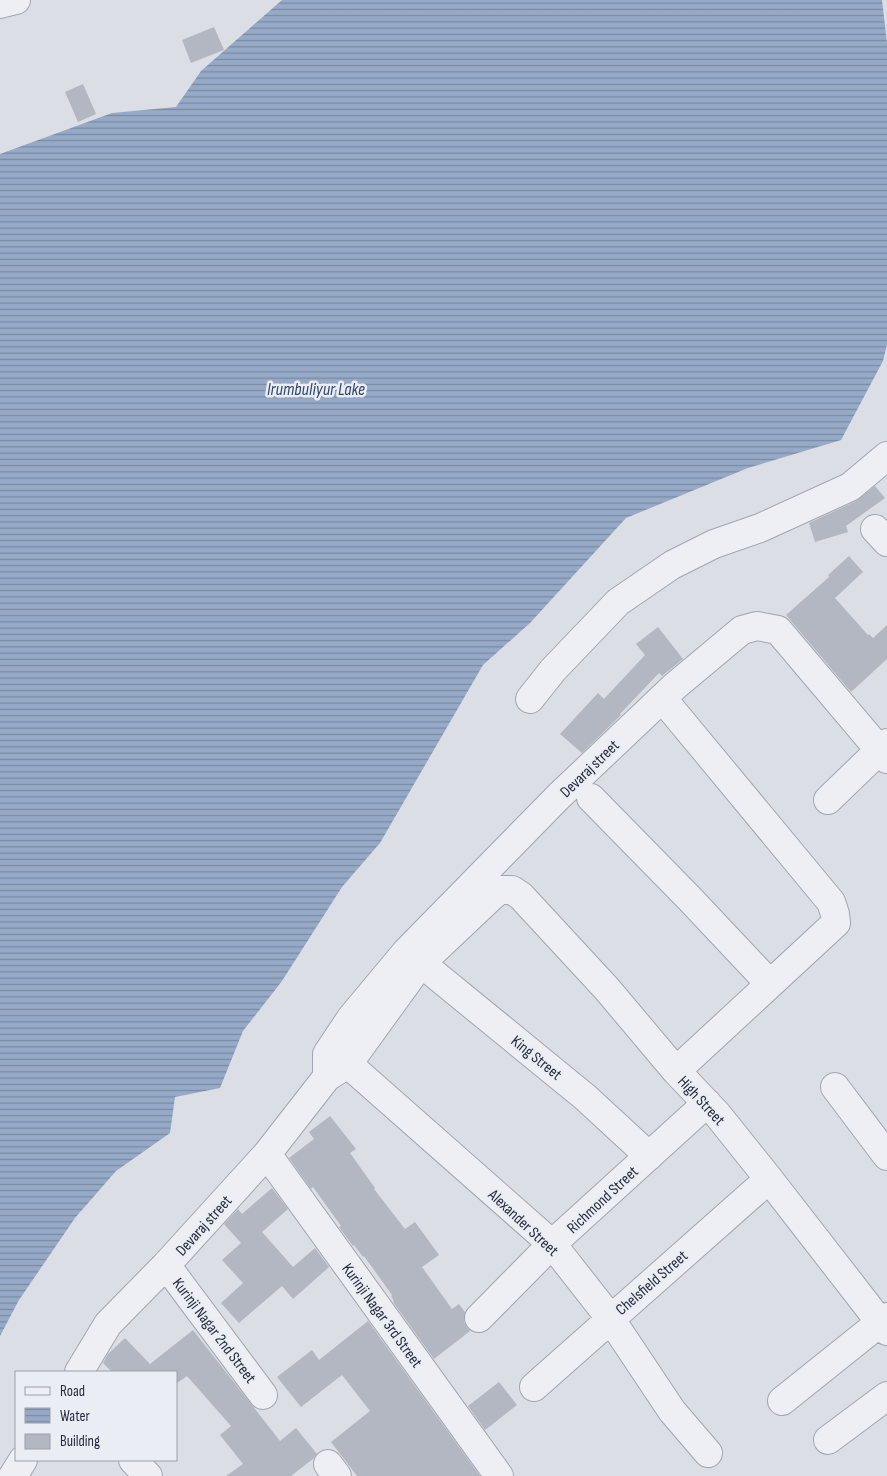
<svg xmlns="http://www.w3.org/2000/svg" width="887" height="1476" viewBox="0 0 887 1476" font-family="'Sofia Sans Condensed',sans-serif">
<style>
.water{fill:url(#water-rules)}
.building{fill:#b3b7c2}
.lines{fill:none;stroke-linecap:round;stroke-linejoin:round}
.minor-casing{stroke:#a1a5af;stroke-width:30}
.minor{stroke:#eeeff4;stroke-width:28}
.labels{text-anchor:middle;stroke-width:5;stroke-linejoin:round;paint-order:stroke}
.street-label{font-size:16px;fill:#262b3b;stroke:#eaedf3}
.water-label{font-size:18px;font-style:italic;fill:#31466e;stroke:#eaedf3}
</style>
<defs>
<pattern id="water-rules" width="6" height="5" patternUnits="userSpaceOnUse" patternTransform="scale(1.25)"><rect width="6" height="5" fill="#96a9c6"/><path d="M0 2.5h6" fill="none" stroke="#7a8aa2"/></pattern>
</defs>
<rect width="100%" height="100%" fill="#dbdee5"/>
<path class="water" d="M 282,0 L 882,0 L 887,43 L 887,344 L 883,361 L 841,440 L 748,468 L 626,518 L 530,623 L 483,665 L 380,843 L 342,887 L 282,981 L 243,1031 L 220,1088 L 175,1097 L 170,1133 L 116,1171 L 75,1218 L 19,1300 L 0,1336 L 0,154 L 112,113 L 176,107 L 201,71 Z"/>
<path class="building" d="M 214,27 L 224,50 L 191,63 L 182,40 Z
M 83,84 L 96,114 L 78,122 L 65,92 Z
M 875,486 L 885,498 L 846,526 L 848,532 L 815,542 L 809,523 L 856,501 Z
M 849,556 L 863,572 L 835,598 L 868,635 L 869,634 L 873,638 L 887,625 L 887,659 L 851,692 L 786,615 L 829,577 L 828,575 Z
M 658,627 L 683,659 L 662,676 L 659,673 L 620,714 L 621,715 L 582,753 L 560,734 L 598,693 L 604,699 L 645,655 L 636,644 Z
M 330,1116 L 356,1149 L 350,1153 L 375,1188 L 374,1189 L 405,1229 L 415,1222 L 439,1255 L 422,1267 L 452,1309 L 459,1304 L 465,1312 L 464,1322 L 470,1331 L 434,1359 L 393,1302 L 394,1301 L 391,1296 L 392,1295 L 364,1256 L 363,1257 L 354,1245 L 353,1246 L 339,1227 L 341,1226 L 313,1187 L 311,1189 L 289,1158 L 314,1139 L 309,1132 Z
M 272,1188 L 288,1209 L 262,1232 L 293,1267 L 315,1248 L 329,1267 L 293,1299 L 282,1286 L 239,1323 L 221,1303 L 243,1283 L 222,1260 L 241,1243 L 224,1224 L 238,1209 L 242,1214 Z
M 368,1321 L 480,1476 L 357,1476 L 331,1442 L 370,1411 L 342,1375 L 301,1407 L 277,1377 L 312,1350 L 319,1360 Z
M 193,1330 L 280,1441 L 296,1428 L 317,1454 L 314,1458 L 291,1476 L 226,1476 L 243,1464 L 220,1435 L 231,1426 L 187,1376 L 176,1384 L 176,1372 L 112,1372 L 103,1363 L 108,1354 L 125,1338 L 150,1364 Z
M 499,1382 L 517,1405 L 485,1430 L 468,1406 Z"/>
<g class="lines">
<g class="minor-casing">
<path id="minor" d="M 0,4 L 16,0
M 875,529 L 887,542
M 662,698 L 831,902 L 835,914 L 836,923 L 676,1071
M 530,699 L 553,670 L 618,602 L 672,565 L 714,544 L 760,528 L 850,487 L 887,456
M 591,798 L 690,899 L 770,984
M 828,800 L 887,743
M 421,963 L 585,1097 L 649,1156
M 348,1064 L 552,1244 L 610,1318 L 672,1411 L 708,1453
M 327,1077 L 327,1054 L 351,1018 L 406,952 L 559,796 L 675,686 L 742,630 L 757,626 L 778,630 L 887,759
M 835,1087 L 887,1156
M 267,1154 L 499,1476
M 166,1265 L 263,1395
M 479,1318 L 552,1244 L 707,1103
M 79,1372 L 108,1324 L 166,1265 L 267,1154 L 327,1077 L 348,1064 L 421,963 L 493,895 L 500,890 L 512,890 L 521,896 L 607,989 L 676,1071 L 717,1114 L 769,1179 L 887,1331
M 534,1387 L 769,1179
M 782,1401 L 887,1317
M 828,1440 L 887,1396
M 133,1460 L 148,1476
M 328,1464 L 337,1476
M 13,1476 L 23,1460"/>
</g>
<use href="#minor" class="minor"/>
</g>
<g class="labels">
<g class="street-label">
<text transform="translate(589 768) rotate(-44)" y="6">Devaraj street</text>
<text transform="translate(537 1057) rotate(39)" y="6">King Street</text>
<text transform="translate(702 1100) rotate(47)" y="6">High Street</text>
<text transform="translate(602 1199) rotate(-43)" y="6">Richmond Street</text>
<text transform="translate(524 1222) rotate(43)" y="6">Alexander Street</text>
<text transform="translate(203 1225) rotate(-48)" y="6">Devaraj street</text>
<text transform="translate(651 1282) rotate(-41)" y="6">Chelsfield Street</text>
<text transform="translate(383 1315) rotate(54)" y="6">Kurinji Nagar 3rd Street</text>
<text transform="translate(215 1330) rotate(53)" y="6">Kurinji Nagar 2nd Street</text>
</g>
<g class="water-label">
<text x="316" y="395">Irumbuliyur Lake</text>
</g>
</g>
<rect x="15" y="1371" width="162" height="90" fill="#eaedf3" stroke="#9c9fa9"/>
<rect x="25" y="1387" width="25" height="8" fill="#eeeff4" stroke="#9c9fa9"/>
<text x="60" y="1396" font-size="15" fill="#262b3b">Road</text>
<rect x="25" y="1408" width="25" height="15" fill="url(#water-rules)" stroke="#9c9fa9"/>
<text x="60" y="1421" font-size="15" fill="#262b3b">Water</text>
<rect x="25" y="1434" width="25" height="15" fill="#b3b7c2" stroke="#9c9fa9"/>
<text x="60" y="1446" font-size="15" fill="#262b3b">Building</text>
</svg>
